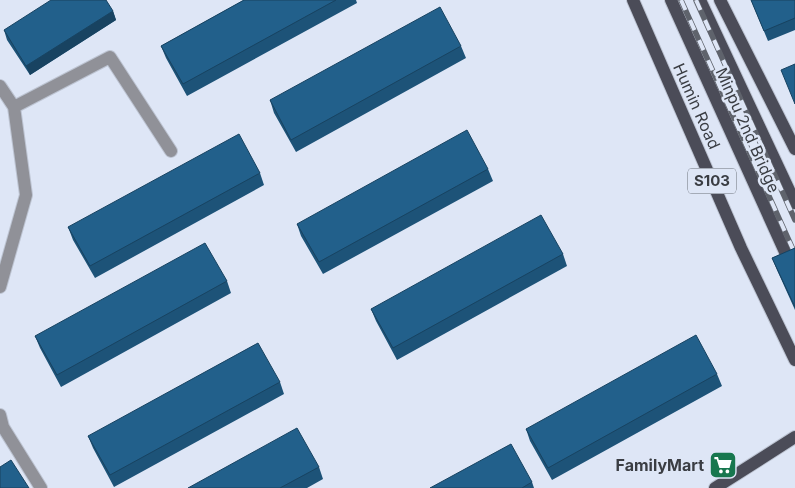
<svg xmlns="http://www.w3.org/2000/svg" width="795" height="488" viewBox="0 0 795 488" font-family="Inter,sans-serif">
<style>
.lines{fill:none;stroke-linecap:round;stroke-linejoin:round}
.minor-casing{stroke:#bdc4d2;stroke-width:14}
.major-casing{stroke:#bdc4d2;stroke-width:14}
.minor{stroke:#909198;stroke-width:12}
.major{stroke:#4b4c58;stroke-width:12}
.rail-casing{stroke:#5f636c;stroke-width:5.5}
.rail{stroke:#dee6f6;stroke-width:4;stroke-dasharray:11;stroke-linecap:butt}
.wall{fill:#1d5378}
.shaded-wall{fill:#184361}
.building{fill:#22608b;stroke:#184361}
.labels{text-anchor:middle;stroke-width:5;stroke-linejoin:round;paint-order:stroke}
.shield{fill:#dee6f6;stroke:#6b7079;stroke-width:1}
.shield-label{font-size:15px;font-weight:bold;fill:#3a3d43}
.street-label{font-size:16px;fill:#3a3d43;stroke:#dee6f6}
.poi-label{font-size:16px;font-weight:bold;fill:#3a3d43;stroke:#dee6f6;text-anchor:end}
</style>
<rect width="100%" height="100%" fill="#dee6f6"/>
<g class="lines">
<g class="minor-casing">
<path id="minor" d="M 0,86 L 14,107 L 26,195 L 0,287
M 14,107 L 110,57 L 171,151
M 0,415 L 3,427 L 41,488"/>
</g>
<g class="major-casing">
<path id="major" d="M 633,0 L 741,248 L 795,360
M 671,0 L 795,274
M 700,0 L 795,203
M 720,0 L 795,149
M 715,488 L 795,437"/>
</g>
<use href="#minor" class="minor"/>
<use href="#major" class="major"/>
<g class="rail-casing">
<path id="rail" d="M 681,0 L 795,254
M 696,0 L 795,220"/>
</g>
<use href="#rail" class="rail"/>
</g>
<path class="wall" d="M 244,0 L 356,0 L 357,3 L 187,96 L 166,58 L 161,46 Z
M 751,0 L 795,0 L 795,30 L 768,41 Z
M 113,11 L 116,20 L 30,75 L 7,40 L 4,30 Z
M 461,46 L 466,58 L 296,152 L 274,113 L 270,100 Z
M 488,169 L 493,181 L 323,274 L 301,236 L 297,224 Z
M 260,173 L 264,185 L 95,278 L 73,240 L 68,227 Z
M 795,248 L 795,310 L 777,270 L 772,258 Z
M 563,254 L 567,266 L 397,360 L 376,321 L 371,309 Z
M 227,281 L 231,293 L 61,387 L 40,348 L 35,336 Z
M 717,374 L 722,386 L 552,480 L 530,441 L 526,429 Z
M 280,382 L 284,394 L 114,487 L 93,448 L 88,436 Z
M 319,467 L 323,479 L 307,488 L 188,488 Z
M 532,482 L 534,488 L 430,488 Z"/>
<path class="shaded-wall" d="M 113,11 L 116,20 L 30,75 L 26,66 Z"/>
<path class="building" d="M 51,0 L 106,0 L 113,11 L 26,66 L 4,30 Z
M 244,0 L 336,0 L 183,84 L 161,46 Z
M 751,0 L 795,0 L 795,18 L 764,31 Z
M 440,7 L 461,46 L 291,140 L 270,100 Z
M 795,64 L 795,104 L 781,70 Z
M 467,130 L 488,169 L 319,262 L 297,224 Z
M 239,134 L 260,173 L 90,266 L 68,227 Z
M 541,215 L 563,254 L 393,348 L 371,309 Z
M 205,243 L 227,281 L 57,375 L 35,336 Z
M 795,248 L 795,307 L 772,258 Z
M 696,335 L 717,374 L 548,468 L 526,429 Z
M 258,343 L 280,382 L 110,475 L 88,436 Z
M 297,428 L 319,467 L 280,488 L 188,488 Z
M 511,444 L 532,482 L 522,488 L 430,488 Z
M 11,460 L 29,488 L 0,488 L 0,467 Z"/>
<defs>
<g id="supermarket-square" transform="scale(1.4375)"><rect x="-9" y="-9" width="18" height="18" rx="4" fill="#17774e" stroke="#dee6f6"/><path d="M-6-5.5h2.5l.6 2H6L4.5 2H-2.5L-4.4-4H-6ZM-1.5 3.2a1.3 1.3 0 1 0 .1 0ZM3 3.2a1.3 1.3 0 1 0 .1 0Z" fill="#fff"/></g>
</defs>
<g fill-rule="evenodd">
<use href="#supermarket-square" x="723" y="465"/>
</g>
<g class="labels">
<rect class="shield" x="688" y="168.5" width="48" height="25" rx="4"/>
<g class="shield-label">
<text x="712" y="186">S103</text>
</g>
<g class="street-label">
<text transform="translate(697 106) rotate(66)" y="6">Humin Road</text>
<text transform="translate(748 130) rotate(66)" y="6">Minpu 2nd Bridge</text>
</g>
<g class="poi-label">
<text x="704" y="471">FamilyMart</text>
</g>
</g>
</svg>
